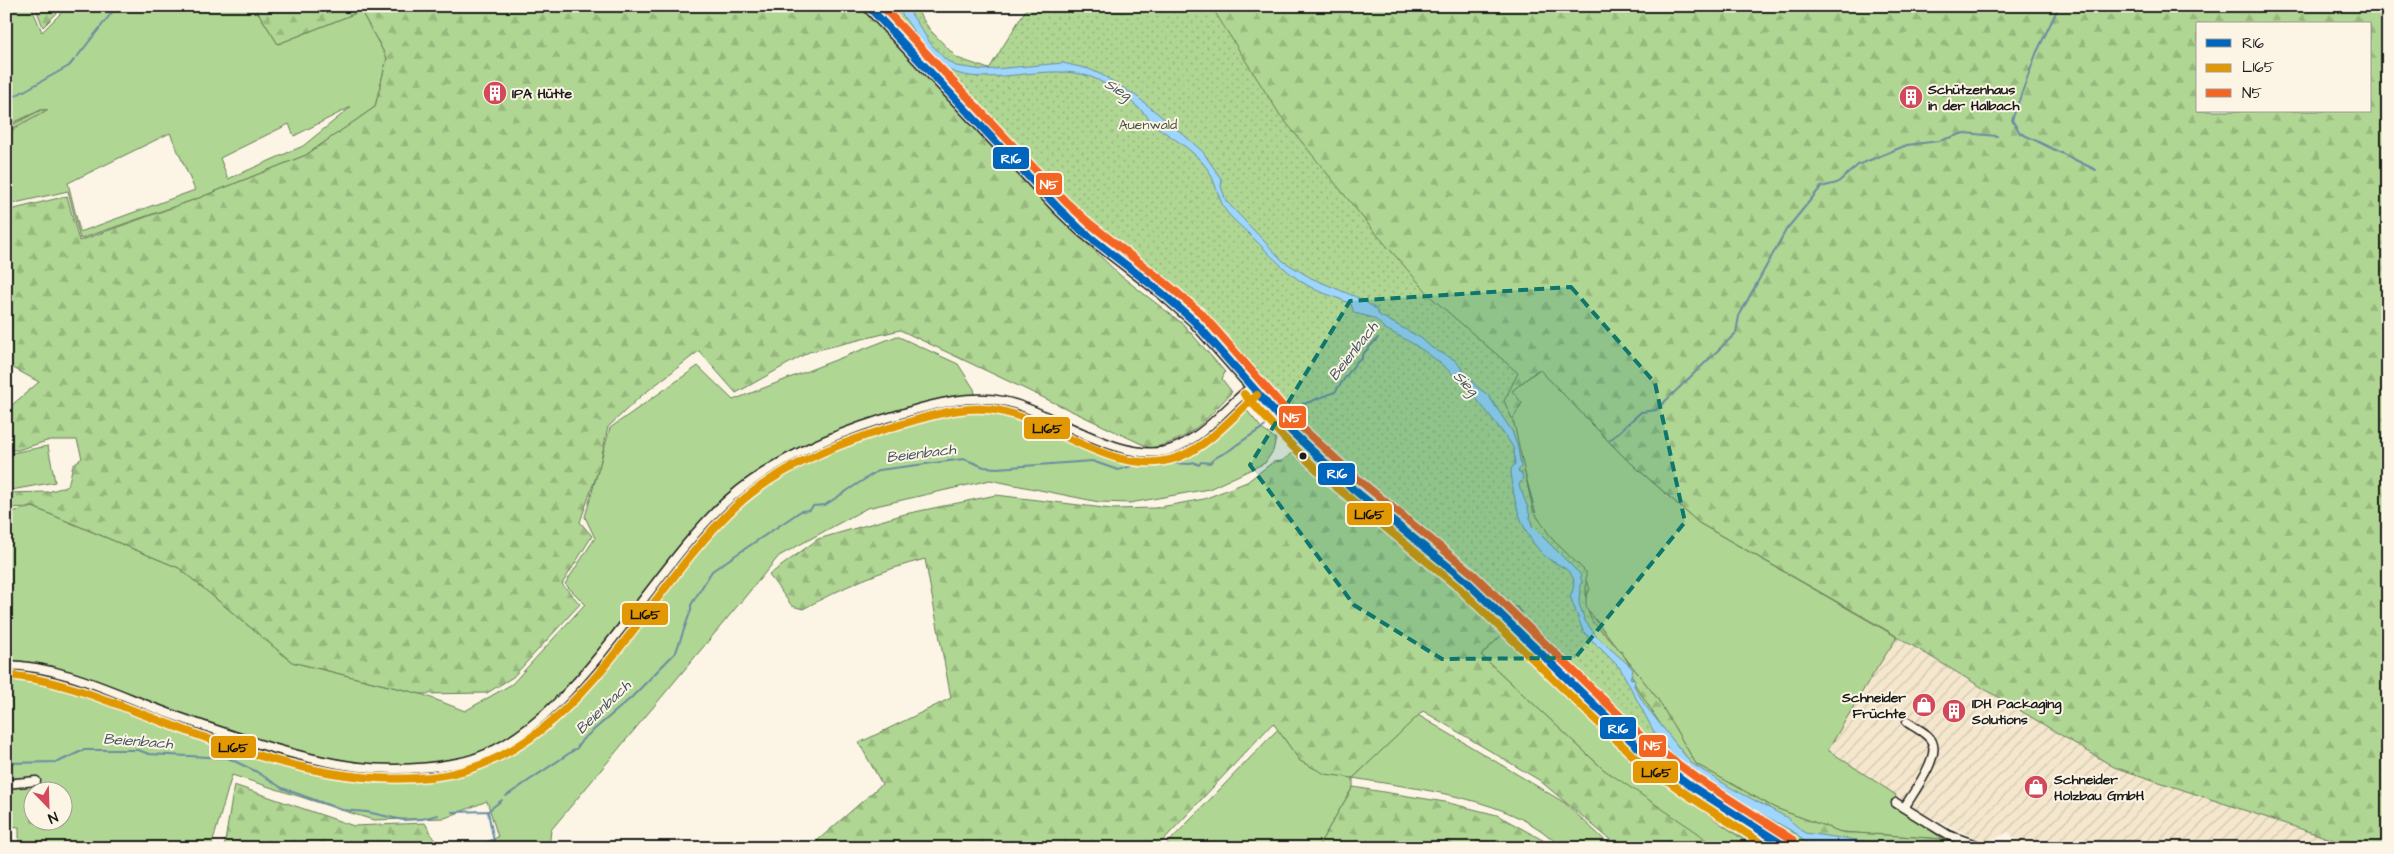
<svg xmlns="http://www.w3.org/2000/svg" width="2394" height="854" viewBox="0 0 2394 854" font-family="'Architects Daughter',sans-serif">
<style>
.industrial{fill:url(#industrial-furrows)}
.grass{fill:#afd692;stroke:#667957;fill-rule:evenodd}
.forest{fill:url(#forest-firs);stroke:#667957;fill-rule:evenodd}
.park{fill:url(#park-dots);stroke:#667957}
.water{fill:#9ed6fd;stroke:#6a8ca3}
.lines{fill:none;stroke-linecap:round;stroke-linejoin:round}
.stream{stroke:#6a8ca3;stroke-width:2}
.minor-casing{stroke:#1c1c1c;stroke-width:11}
.major-casing{stroke:#1c1c1c;stroke-width:14}
.minor{stroke:#fcf5e5;stroke-width:8}
.major{stroke:#fcf5e5;stroke-width:10}
.bus-1-casing{stroke:#fcf5e5;stroke-width:11}
.bus-2-casing{stroke:#fcf5e5;stroke-width:11}
.bus-3-casing{stroke:#fcf5e5;stroke-width:11}
.bus-1{stroke:#0065bd;stroke-width:8}
.bus-2{stroke:#e19803;stroke-width:8}
.bus-3{stroke:#f26522;stroke-width:8}
.marked{fill:#0f766e;fill-opacity:0.2;stroke:#0f766e;stroke-width:4;stroke-dasharray:10 6;stroke-linejoin:round}
.bus-dot{fill:#1c1c1c;stroke:#fcf5e5;stroke-width:2}
.labels{text-anchor:middle;stroke-width:4;stroke-linejoin:round;paint-order:stroke}
.poi-label{font-size:14px;font-weight:bold;fill:#1c1c1c;stroke:#fcf5e5;text-anchor:start}
.park-label{font-size:14px;fill:#48543f;stroke:#fcf5e5}
.water-label{font-size:15px;font-style:italic;fill:#435460;stroke:#fcf5e5}
.line-badge{stroke:#fcf5e5;stroke-width:2}
.badge-label{font-size:14px;text-anchor:middle;font-weight:bold;fill:#fff}
.pale-badge-label{font-size:14px;text-anchor:middle;font-weight:bold;fill:#111}
</style>
<defs>
<pattern id="industrial-furrows" width="10" height="10" patternUnits="userSpaceOnUse" patternTransform="scale(1.25)"><rect width="10" height="10" fill="#f4e7cd"/><path d="M-1 1l2-2M0 10L10 0M9 11l2-2" fill="none" stroke="#d1c6af"/></pattern>
<pattern id="forest-firs" width="22" height="20" patternUnits="userSpaceOnUse" patternTransform="scale(1.25)"><rect width="22" height="20" fill="#afd692"/><path d="M5 1l3.5 6h-7zM16 11l3.5 6h-7z" fill="#96b77d"/></pattern>
<pattern id="park-dots" width="8" height="8" patternUnits="userSpaceOnUse" patternTransform="scale(1.25)"><rect width="8" height="8" fill="#afd692"/><path d="M2 2h.1M6 6h.1" fill="none" stroke="#96b77d" stroke-width="1.8" stroke-linecap="round"/></pattern>
</defs>
<rect width="100%" height="100%" fill="#fcf5e5"/>
<filter id="ink" filterUnits="userSpaceOnUse"><feTurbulence type="fractalNoise" baseFrequency=".02" numOctaves="2"/><feDisplacementMap in="SourceGraphic" scale="10" xChannelSelector="R" yChannelSelector="G"/><feConvolveMatrix kernelMatrix="1 2 1 2 8 2 1 2 1" color-interpolation-filters="sRGB"/></filter>
<g filter="url(#ink)">
<path class="industrial" d="M 1897,637 L 2114,767 L 2358,848 L 2035,848 L 2018,841 L 2008,832 L 1985,843 L 1922,813 L 1828,750 L 1865,687 Z"/>
<path class="grass" d="M 6,6 L 31,6 L 42,32 L 68,6 L 254,6 L 278,44 L 361,11 L 387,58 L 375,107 L 306,155 L 199,198 L 80,239 L 68,191 L 6,205 L 6,134 L 48,110 L 41,110 L 6,126 ZM 351,107 L 303,146 L 228,179 L 220,158 L 289,124 L 294,136 ZM 170,133 L 195,190 L 80,232 L 68,183 Z
M 897,336 L 958,364 L 974,389 L 979,411 L 1018,414 L 1102,456 L 1127,458 L 1150,464 L 1193,448 L 1223,422 L 1245,408 L 1263,430 L 1276,439 L 1273,451 L 1265,463 L 1209,489 L 1130,503 L 1099,502 L 990,480 L 867,508 L 779,556 L 551,830 L 549,848 L 473,848 L 498,837 L 487,801 L 445,818 L 373,820 L 232,775 L 211,848 L 19,848 L 19,827 L 10,826 L 10,784 L 6,784 L 6,513 L 33,507 L 179,568 L 292,662 L 421,694 L 465,711 L 512,684 L 585,604 L 565,584 L 595,538 L 585,517 L 610,428 L 698,366 L 733,400 ZM 32,792 L 62,792 L 62,822 L 32,822 Z
M 1540,369 L 1622,455 L 1699,523 L 1897,637 L 1865,687 L 1828,750 L 1896,795 L 1893,805 L 1943,839 L 1841,832 L 1775,808 L 1696,764 L 1657,698 L 1583,604 L 1539,526 L 1518,448 L 1509,426 L 1511,391 Z
M 48,446 L 55,482 L 6,491 L 6,454 Z
M 1507,630 L 1532,649 L 1608,729 L 1686,789 L 1682,795 L 1755,848 L 1702,848 L 1603,769 L 1481,655 Z
M 1418,715 L 1565,803 L 1613,848 L 1561,848 C 1517,798 1416,789 1353,778 L 1353,787 L 1317,848 L 1163,848 L 1278,729 L 1300,761 L 1353,778 Z"/>
<path class="forest" d="M 35,6 L 64,6 L 43,27 Z
M 254,6 L 859,6 L 1050,208 L 1121,276 L 1183,324 L 1225,372 L 1222,379 L 1232,392 C 1205,420 1191,441 1150,448 L 900,330 L 809,352 L 736,393 L 699,351 L 641,396 L 608,427 L 599,468 L 580,522 L 592,536 L 562,584 L 580,604 L 513,677 L 487,693 L 421,694 L 292,662 L 179,568 L 33,507 L 6,508 L 6,493 L 48,492 L 68,486 L 73,465 L 82,458 L 77,440 L 50,440 L 18,450 L 6,450 L 6,410 L 39,382 L 6,364 L 6,211 L 67,196 L 79,241 L 199,198 L 306,155 L 375,107 L 387,58 L 361,11 L 278,44 Z
M 1148,6 L 2388,6 L 2388,848 L 2358,848 L 2114,767 L 1883,628 L 1699,523 L 1622,455 L 1539,369 L 1512,391 L 1522,403 L 1509,426 L 1518,448 L 1539,526 L 1578,566 L 1590,589 L 1583,604 L 1657,698 L 1696,764 L 1775,808 L 1841,832 L 1943,839 L 1969,848 L 1755,848 L 1681,795 L 1691,782 L 1625,732 L 1470,573 ZM 2198,24 L 2370,24 L 2370,111 L 2198,111 Z
M 41,110 L 47,110 L 6,132 L 6,128 Z
M 1302,450 L 1507,630 L 1481,655 L 1603,769 L 1698,833 L 1715,848 L 1620,848 L 1539,780 L 1423,711 L 1353,778 L 1325,774 L 1300,761 L 1273,723 L 1156,848 L 809,848 L 882,784 L 859,743 L 951,698 L 925,559 C 879,571 845,586 803,609 L 792,606 L 769,575 L 818,539 L 905,514 L 996,495 L 1112,509 L 1155,508 L 1204,499 L 1247,482 L 1273,462 L 1282,461 L 1294,451 Z
M 234,785 L 354,826 L 425,823 L 439,848 L 224,848 Z
M 1353,787 L 1445,802 L 1497,815 L 1548,843 L 1544,848 L 1317,848 Z"/>
<path class="park" d="M 878,6 L 914,6 L 930,30 L 957,58 L 989,69 L 1028,6 L 1211,6 L 1280,115 L 1372,229 L 1433,299 L 1518,373 L 1504,401 L 1514,423 L 1533,510 L 1552,539 L 1586,572 L 1586,606 L 1592,621 L 1621,651 L 1629,664 L 1634,683 L 1666,733 L 1683,752 L 1672,755 L 1640,731 L 1610,702 L 1563,667 L 1517,607 L 1509,605 L 1507,611 L 1473,577 L 1461,573 L 1394,517 L 1320,449 L 1266,392 L 1210,327 L 1077,220 L 1000,128 L 955,90 Z"/>
<path class="water" d="M 896,6 L 906,6 L 931,44 L 946,60 L 956,66 L 983,70 L 1063,63 L 1089,69 L 1102,75 L 1135,95 L 1184,135 L 1203,152 L 1222,180 L 1221,186 L 1226,201 L 1283,261 L 1311,278 L 1361,299 L 1376,309 L 1379,315 L 1421,338 L 1432,348 L 1455,360 L 1477,387 L 1488,395 L 1512,431 L 1518,448 L 1521,467 L 1518,471 L 1522,474 L 1523,478 L 1519,485 L 1528,508 L 1532,526 L 1580,574 L 1582,582 L 1580,585 L 1579,603 L 1585,621 L 1597,637 L 1630,666 L 1633,670 L 1630,678 L 1635,680 L 1634,686 L 1645,705 L 1691,763 L 1733,789 L 1786,817 L 1805,833 L 1878,843 L 1893,841 L 1914,843 L 1935,848 L 1821,848 L 1806,843 L 1797,834 L 1732,797 L 1675,758 L 1653,730 L 1620,668 L 1583,631 L 1570,596 C 1573,592 1575,583 1573,578 C 1569,567 1554,564 1546,557 C 1522,536 1512,499 1511,469 L 1515,464 L 1514,449 L 1509,441 C 1474,393 1443,356 1387,330 C 1383,328 1380,323 1376,320 C 1370,316 1361,315 1354,313 L 1351,304 C 1339,298 1328,295 1316,290 C 1289,277 1271,255 1250,235 C 1242,227 1232,219 1226,211 C 1217,197 1216,180 1206,167 C 1190,146 1170,138 1151,122 C 1149,119 1147,115 1144,113 C 1131,100 1114,89 1098,80 C 1055,58 989,90 949,70 C 934,63 907,21 896,6 Z"/>
<g class="lines">
<path class="stream" d="M 2059,6 L 2036,54 L 2012,120 L 2020,133 L 2096,170
M 77,57 L 117,6
M 6,101 L 69,66 L 74,60
M 1281,416 L 1286,411 L 1335,392 L 1357,361 L 1362,359 L 1362,355 L 1378,338
M 1610,440 L 1641,412 L 1656,410 L 1736,333 L 1739,316 L 1786,230 L 1821,187 L 1837,183 L 1858,165 L 1907,145 L 1939,141 L 1964,133 L 1997,136
M 6,763 L 58,762 L 84,750 L 138,750 L 149,754 L 228,758 L 257,772 L 282,788 L 342,810 L 367,812 L 403,820 L 422,819 L 438,815
M 506,796 L 577,748 L 582,740 L 631,698 L 676,652 L 691,610 L 691,605 L 712,571 L 801,511 L 810,510 L 813,506 L 825,505 L 879,470 L 964,459 L 984,467 L 997,468 L 1092,461 L 1118,470 L 1145,462 L 1190,464 L 1193,462 L 1199,465 L 1201,462 L 1210,463 C 1216,455 1223,455 1230,450 C 1243,439 1260,430 1275,420
M 452,812 L 488,811 L 502,800
M 488,812 L 494,841 L 490,848"/>
<g class="minor-casing">
<path id="minor" d="M 6,665 C 59,666 108,690 157,709 C 190,722 225,733 259,744 C 328,765 383,777 457,763 C 568,742 647,571 730,498 C 778,456 843,430 904,413 C 934,404 971,394 1003,401 C 1053,411 1122,467 1172,449 C 1203,438 1226,407 1251,387
M 6,784 L 36,781
M 1896,803 L 1948,835 L 1985,848
M 1904,808 C 1913,793 1937,761 1933,745 C 1931,734 1915,728 1907,722"/>
</g>
<g class="major-casing">
<path id="major" d="M 868,6 L 1059,209 L 1082,231 L 1162,293 L 1194,321 L 1292,432 L 1353,489 L 1466,581 L 1639,748 L 1691,786 L 1788,848"/>
</g>
<use href="#minor" class="minor"/>
<use href="#major" class="major"/>
<g class="bus-1-casing">
<path id="bus-1" d="M 868,6 L 1059,209 L 1082,231 L 1162,293 L 1194,321 L 1292,432 L 1353,489 L 1466,581 L 1639,748 L 1691,786 L 1788,848"/>
</g>
<g class="bus-2-casing">
<path id="bus-2" d="M 1244,394 L 1285,439 L 1330,482 L 1459,588 L 1632,755 L 1686,794 L 1769,848
M 6,675 C 60,679 108,701 158,720 C 243,753 338,787 431,777 C 577,761 639,597 735,507 C 785,461 853,438 916,420 C 943,412 973,405 1001,411 C 1058,424 1118,480 1179,457 C 1210,445 1233,416 1257,395"/>
</g>
<g class="bus-3-casing">
<path id="bus-3" d="M 882,6 L 1066,202 L 1089,223 L 1168,285 L 1201,313 L 1299,425 L 1360,481 L 1473,574 L 1645,740 L 1697,778 L 1793,840"/>
</g>
<use href="#bus-1" class="bus-1"/>
<use href="#bus-2" class="bus-2"/>
<use href="#bus-3" class="bus-3"/>
</g>
</g>
<path class="marked" d="M 1571,287 L 1655,383 L 1685,522 L 1575,658 L 1442,659 L 1354,605 L 1250,465 L 1350,301 Z"/>
<defs>
<g id="building-disc" transform="scale(1.25)"><circle r="9.5" fill="#d1495b" stroke="#fcf5e5"/><path d="M-4-6H4V6H1V3H-1V6H-4ZM-2.5-4.3h1.7v1.8h-1.7ZM.8-4.3h1.7v1.8H.8ZM-2.5-1h1.7V.8h-1.7ZM.8-1h1.7V.8H.8Z" fill="#fff"/></g>
<g id="shop-disc" transform="scale(1.25)"><circle r="9.5" fill="#d1495b" stroke="#fcf5e5"/><path d="M-5-2.5h2.3a2.7 3.5 0 0 1 5.4 0H5L5.5 6h-11ZM-1.5-2.5h3a1.5 2.3 0 0 0-3 0Z" fill="#fff"/></g>
</defs>
<g fill-rule="evenodd">
<use href="#building-disc" x="495" y="93"/>
<use href="#building-disc" x="1911" y="97"/>
<use href="#shop-disc" x="1924" y="705"/>
<use href="#building-disc" x="1954" y="711"/>
<use href="#shop-disc" x="2036" y="787"/>
</g>
<circle class="bus-dot" cx="1303" cy="456" r="4.5"/>
<g class="labels">
<g class="poi-label">
<text x="1928" y="94">Schützenhaus<tspan x="1928" dy="16">in der Halbach</tspan></text>
<text x="512" y="98">IPA Hütte</text>
<text x="1906" y="702" text-anchor="end">Schneider<tspan x="1906" dy="16">Früchte</tspan></text>
<text x="1972" y="708">IDH Packaging<tspan x="1972" dy="16">Solutions</tspan></text>
<text x="2054" y="784">Schneider<tspan x="2054" dy="16">Holzbau GmbH</tspan></text>
</g>
<g class="park-label">
<text x="1148" y="129">Auenwald</text>
</g>
<g class="water-label">
<text transform="translate(1118 89) rotate(31)" y="5">Sieg</text>
<text transform="translate(1353 351) rotate(-52)" y="5">Beienbach</text>
<text transform="translate(1466 383) rotate(46)" y="5">Sieg</text>
<text transform="translate(921 453) rotate(-7)" y="5">Beienbach</text>
<text transform="translate(603 707) rotate(-44)" y="5">Beienbach</text>
<text transform="translate(138 741) rotate(4)" y="5">Beienbach</text>
</g>
</g>
<g class="line-badge">
<rect x="992" y="146" width="38" height="24" rx="5" fill="#0065bd"/>
<rect x="1035" y="172" width="28" height="24" rx="5" fill="#f26522"/>
<rect x="1278" y="405" width="29" height="24" rx="5" fill="#f26522"/>
<rect x="1023" y="416" width="48" height="24" rx="5" fill="#e19803"/>
<rect x="1317" y="462" width="39" height="24" rx="5" fill="#0065bd"/>
<rect x="1346" y="502" width="47" height="24" rx="5" fill="#e19803"/>
<rect x="621" y="602" width="48" height="24" rx="5" fill="#e19803"/>
<rect x="1599" y="716" width="38" height="24" rx="5" fill="#0065bd"/>
<rect x="1638" y="734" width="29" height="24" rx="5" fill="#f26522"/>
<rect x="210" y="735" width="47" height="24" rx="5" fill="#e19803"/>
<rect x="1632" y="760" width="47" height="24" rx="5" fill="#e19803"/>
</g>
<g class="badge-label">
<text x="1011" y="163">R16</text>
<text x="1049" y="189">N5</text>
<text x="1292" y="422">N5</text>
<text x="1337" y="478">R16</text>
<text x="1618" y="733">R16</text>
<text x="1653" y="750">N5</text>
</g>
<g class="pale-badge-label">
<text x="1047" y="433">L165</text>
<text x="1369" y="519">L165</text>
<text x="645" y="619">L165</text>
<text x="233" y="752">L165</text>
<text x="1656" y="777">L165</text>
</g>
<rect width="2394" height="854" fill="none" stroke="#fcf5e5" stroke-width="25"/>
<rect x="12" y="12" width="2369" height="829" fill="none" stroke="#1c1c1c" stroke-width="2" filter="url(#ink)"/>
<rect x="2196" y="22" width="175" height="90" fill="#fcf5e5" stroke="#a29e95"/>
<rect x="2206" y="39" width="25" height="8" fill="#0065bd" stroke="#a29e95"/>
<text x="2242" y="48" font-size="15" fill="#1c1c1c">R16</text>
<rect x="2206" y="64" width="25" height="8" fill="#e19803" stroke="#a29e95"/>
<text x="2242" y="72" font-size="15" fill="#1c1c1c">L165</text>
<rect x="2206" y="89" width="25" height="8" fill="#f26522" stroke="#a29e95"/>
<text x="2242" y="98" font-size="15" fill="#1c1c1c">N5</text>
<g transform="translate(48 806) rotate(157)"><circle r="24" fill="#fcf5e5" stroke="#a29e95"/>
<path d="M0-4L9 19L0 12L-9 19Z" fill="#d1495b"/>
<text y="-8" font-size="14" font-weight="bold" text-anchor="middle" fill="#1c1c1c">N</text>
</g>
</svg>
